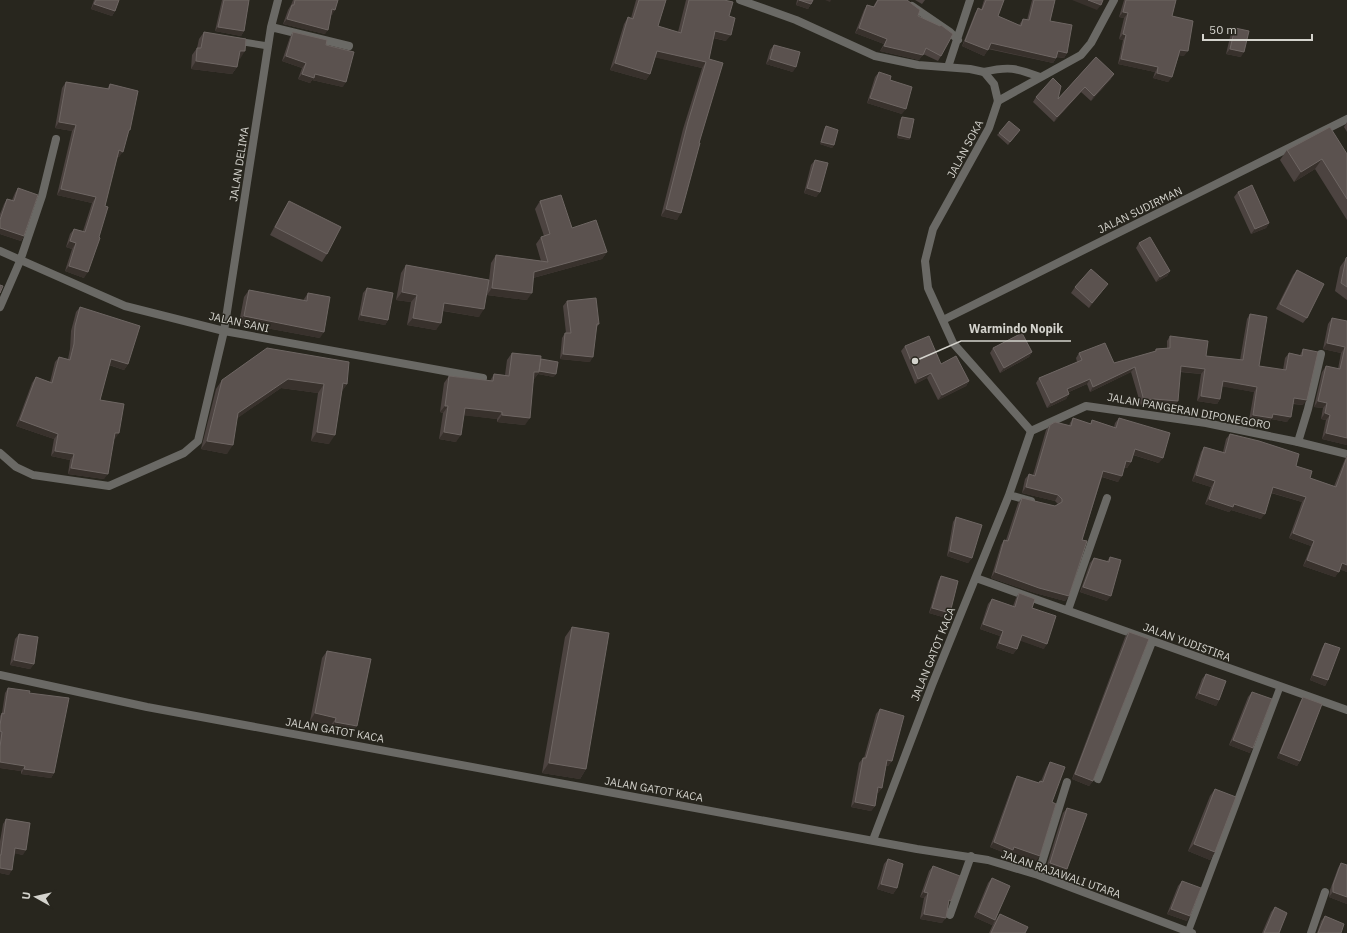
<svg xmlns="http://www.w3.org/2000/svg" width="1347" height="933" viewBox="0 0 1347 933" font-family="'IBM Plex Sans',sans-serif">
<style>
.lines{fill:none;stroke-linecap:round;stroke-linejoin:round}
.service{stroke:#6a6965;stroke-width:7}
.minor{stroke:#6a6965;stroke-width:8}
.tertiary{stroke:#6a6965;stroke-width:8}
.wall{fill:#4c4340}
.shaded-wall{fill:#38312c}
.building{fill:#5b524f;stroke:#6e6663}
.labels{text-anchor:middle;stroke-width:3;stroke-linejoin:round;paint-order:stroke}
.street-label{font-size:11px;fill:#d4d3cd;stroke:#28261e}
.leader{fill:none;stroke:#d4d3cd;stroke-width:1.5}
.callout-dot{fill:#d4d3cd;stroke:#28261e;stroke-width:1.5}
.callout-label{font-size:12px;text-anchor:middle;font-weight:bold;fill:#d4d3cd;stroke:#28261e;stroke-width:3;stroke-linejoin:round;paint-order:stroke}
</style>
<rect width="100%" height="100%" fill="#28261e"/>
<g class="lines">
<path class="service" d="M 237,41 L 268,46
M 1188,932 L 1280,687"/>
<path class="minor" d="M 912,6 L 950,32 L 958,40
M 271,27 L 349,46
M 948,67 L 970,0
M 984,72 C 1009,66 1016,68 1040,77
M 998,101 L 1081,55 L 1091,43 L 1114,0
M 0,251 L 125,306 L 224,331 L 483,378
M 0,307 L 20,261 L 42,196 L 56,139
M 943,320 L 1347,119
M 1298,442 L 1308,409 L 1321,354
M 0,453 L 16,467 L 33,475 L 109,486 L 184,453 L 198,441 L 224,331 L 271,27 L 278,0
M 1009,495 L 1031,501
M 976,578 L 1347,710
M 1068,610 L 1107,498
M 0,675 L 147,707 L 917,849 L 988,860 L 1038,875 L 1192,933
M 1098,779 L 1152,642
M 873,840 L 932,685 L 1009,495 L 1031,431
M 1038,875 L 1067,782
M 950,915 L 971,856
M 1311,933 L 1325,892"/>
<path class="tertiary" d="M 740,0 L 796,20 L 875,56 L 918,65 L 970,69 L 984,72 L 994,84 L 998,101 L 989,128 L 933,229 L 925,261 L 928,288 L 953,343 L 1031,431 L 1086,406 L 1206,423 L 1298,442 L 1347,454"/>
</g>
<path class="wall" d="M 94,0 L 119,0 L 115,11 L 112,16 L 91,9 Z
M 222,0 L 249,0 L 244,31 L 241,36 L 215,31 Z
M 293,0 L 338,0 L 332,15 L 331,15 L 325,34 L 283,24 L 288,10 L 291,5 Z
M 636,0 L 666,0 L 658,26 L 678,32 L 686,0 L 724,0 L 729,16 L 726,41 L 713,38 L 709,59 L 699,143 L 677,220 L 661,216 L 683,129 L 702,68 L 655,57 L 650,74 L 646,80 L 610,70 L 624,24 L 628,17 L 631,18 Z
M 797,0 L 813,0 L 808,9 L 796,5 Z
M 877,0 L 907,0 L 918,16 L 941,56 L 938,61 L 923,54 L 919,60 L 880,51 L 884,44 L 855,33 L 864,10 L 867,5 L 873,7 Z
M 915,0 L 925,0 L 922,4 Z
M 984,0 L 1004,0 L 998,16 L 1019,25 L 1023,19 L 1027,20 L 1032,0 L 1055,0 L 1050,21 L 1067,53 L 1064,58 L 1056,57 L 1056,58 L 1053,63 L 988,49 L 984,56 L 962,46 L 975,13 L 978,8 L 981,10 Z
M 1124,0 L 1176,0 L 1172,16 L 1184,56 L 1179,55 L 1172,77 L 1168,82 L 1153,78 L 1155,72 L 1118,64 L 1123,40 L 1119,39 L 1124,18 L 1119,17 Z
M 1235,28 L 1241,57 L 1226,54 L 1231,33 Z
M 204,32 L 240,59 L 238,58 L 237,67 L 232,74 L 191,69 L 192,55 L 197,48 L 199,39 Z
M 293,32 L 326,45 L 343,87 L 312,80 L 310,83 L 298,79 L 302,68 L 282,61 L 290,37 Z
M 774,45 L 793,72 L 766,64 L 770,50 Z
M 1096,57 L 1111,79 L 1091,101 L 1081,92 L 1054,122 L 1033,102 L 1036,97 L 1058,99 Z
M 879,72 L 902,114 L 867,103 L 875,77 Z
M 66,82 L 107,89 L 110,84 L 128,134 L 119,157 L 117,157 L 84,278 L 65,271 L 72,249 L 66,247 L 70,234 L 74,229 L 83,231 L 92,203 L 57,195 L 72,131 L 55,128 L 62,88 Z
M 902,117 L 910,138 L 909,140 L 897,138 L 900,120 Z
M 1347,122 L 1347,132 L 1344,127 Z
M 826,126 L 834,145 L 832,148 L 820,144 L 824,129 Z
M 1020,130 L 1008,145 L 997,135 L 999,133 Z
M 1287,150 L 1347,154 L 1347,220 L 1315,169 L 1294,182 L 1280,160 Z
M 815,160 L 820,192 L 816,197 L 804,193 L 811,165 Z
M 18,188 L 24,236 L 21,241 L 0,234 L 0,214 L 4,204 L 7,199 L 12,200 L 15,193 Z
M 1238,192 L 1269,223 L 1266,228 L 1251,234 L 1234,197 Z
M 289,201 L 327,254 L 322,262 L 270,235 L 284,209 Z
M 540,201 L 572,228 L 607,252 L 602,259 L 533,278 L 527,300 L 487,295 L 488,282 L 479,317 L 443,311 L 436,330 L 407,325 L 411,302 L 396,300 L 401,273 L 406,265 L 489,280 L 491,263 L 496,255 L 541,261 L 536,244 L 541,237 L 544,236 L 535,209 Z
M 1139,243 L 1170,271 L 1167,276 L 1156,282 L 1136,248 Z
M 1347,257 L 1347,300 L 1335,291 L 1340,267 Z
M 1297,270 L 1307,318 L 1303,323 L 1276,309 L 1293,275 Z
M 1075,287 L 1104,289 L 1089,308 L 1071,293 Z
M 367,288 L 388,320 L 385,325 L 358,320 L 363,293 Z
M 249,290 L 303,301 L 304,299 L 308,293 L 320,338 L 239,323 L 244,297 Z
M 567,301 L 599,324 L 596,328 L 590,362 L 560,359 L 562,338 L 565,333 L 566,333 L 563,306 Z
M 80,307 L 128,364 L 124,370 L 109,365 L 100,400 L 115,439 L 114,439 L 104,479 L 68,474 L 70,460 L 51,456 L 54,439 L 16,426 L 32,383 L 36,377 L 50,382 L 55,362 L 59,357 L 68,359 L 70,349 L 71,331 L 76,312 Z
M 1250,314 L 1259,366 L 1283,370 L 1285,358 L 1289,353 L 1300,355 L 1303,349 L 1303,405 L 1293,404 L 1287,422 L 1271,419 L 1269,423 L 1249,420 L 1254,392 L 1222,386 L 1220,399 L 1217,404 L 1197,401 L 1201,374 L 1180,372 L 1175,406 L 1150,404 L 1141,406 L 1131,372 L 1090,392 L 1087,384 L 1069,392 L 1069,394 L 1066,399 L 1047,408 L 1036,383 L 1039,378 L 1077,362 L 1076,358 L 1079,353 L 1114,363 L 1154,352 L 1156,349 L 1167,348 L 1167,341 L 1170,336 L 1206,356 L 1240,360 L 1247,319 Z
M 1332,318 L 1347,321 L 1347,445 L 1322,439 L 1326,420 L 1321,419 L 1323,408 L 1314,407 L 1322,372 L 1326,366 L 1338,369 L 1341,353 L 1323,349 L 1328,324 Z
M 905,346 L 941,364 L 969,381 L 966,386 L 938,400 L 927,378 L 915,384 L 901,351 Z
M 993,348 L 1032,352 L 1029,357 L 1000,373 L 990,353 Z
M 512,353 L 541,359 L 554,377 L 538,374 L 534,379 L 525,425 L 497,422 L 497,419 L 464,415 L 456,442 L 439,439 L 443,413 L 440,412 L 444,383 L 449,376 L 490,381 L 494,374 L 505,375 L 507,360 Z
M 222,380 L 347,384 L 341,392 L 329,444 L 311,441 L 318,393 L 281,388 L 237,418 L 227,454 L 201,449 L 216,389 Z
M 1073,418 L 1090,424 L 1092,420 L 1114,427 L 1115,423 L 1119,418 L 1159,463 L 1133,455 L 1131,462 L 1127,468 L 1124,467 L 1118,482 L 1102,477 L 1082,540 L 1069,596 L 1065,601 L 1035,593 L 991,578 L 1001,545 L 1004,540 L 1006,540 L 1018,503 L 1022,498 L 1055,506 L 1058,504 L 1055,501 L 1022,493 L 1025,479 L 1029,474 L 1033,475 L 1046,430 L 1050,425 L 1069,426 L 1070,423 Z
M 1230,434 L 1296,466 L 1310,478 L 1334,486 L 1345,459 L 1347,456 L 1347,572 L 1340,569 L 1335,577 L 1303,566 L 1311,546 L 1289,538 L 1302,502 L 1271,493 L 1261,519 L 1231,510 L 1229,512 L 1205,504 L 1211,487 L 1192,481 L 1201,452 L 1204,447 L 1223,452 L 1226,439 Z
M 956,517 L 972,558 L 968,563 L 947,556 L 953,522 Z
M 1110,557 L 1107,601 L 1080,592 L 1090,563 L 1094,558 L 1107,561 Z
M 941,576 L 946,618 L 929,613 L 938,581 Z
M 1019,593 L 1032,608 L 1044,649 L 1020,640 L 1017,649 L 1013,654 L 996,648 L 1000,636 L 980,629 L 988,604 L 992,599 L 1013,606 L 1016,598 Z
M 572,627 L 586,769 L 580,779 L 542,773 L 565,637 Z
M 1129,632 L 1093,781 L 1089,786 L 1072,779 L 1125,637 Z
M 19,634 L 34,664 L 30,669 L 10,665 L 15,639 Z
M 1325,643 L 1328,680 L 1325,686 L 1310,680 L 1322,648 Z
M 327,651 L 352,733 L 330,729 L 331,725 L 310,721 L 322,658 Z
M 1206,674 L 1219,700 L 1216,706 L 1195,698 L 1202,679 Z
M 8,688 L 29,693 L 54,773 L 51,778 L 21,774 L 21,771 L 0,768 L 0,716 L 2,713 L 5,693 Z
M 1252,692 L 1250,753 L 1229,745 L 1248,697 Z
M 1303,697 L 1300,761 L 1297,766 L 1277,758 L 1300,702 Z
M 880,709 L 892,761 L 888,766 L 886,766 L 882,788 L 878,793 L 877,792 L 875,806 L 871,811 L 851,807 L 859,763 L 863,758 L 864,758 L 876,714 Z
M 1050,762 L 1052,802 L 1036,861 L 1012,852 L 1010,855 L 990,847 L 1014,781 L 1017,776 L 1039,783 L 1040,781 L 1041,781 L 1047,767 Z
M 1215,789 L 1215,852 L 1210,860 L 1188,851 L 1210,796 Z
M 1067,808 L 1064,874 L 1046,868 L 1063,813 Z
M 6,819 L 23,855 L 15,853 L 9,875 L 0,873 L 0,841 L 3,824 Z
M 888,859 L 897,888 L 893,894 L 877,889 L 884,864 Z
M 1341,863 L 1347,904 L 1329,897 L 1330,890 L 1338,868 Z
M 933,866 L 948,905 L 942,923 L 920,919 L 924,898 L 920,897 L 929,871 Z
M 992,878 L 995,920 L 992,925 L 974,917 L 988,883 Z
M 1182,881 L 1187,921 L 1167,914 L 1178,886 Z
M 1275,907 L 1279,933 L 1262,933 L 1271,912 Z
M 1000,914 L 1025,933 L 989,933 L 994,922 Z
M 1325,916 L 1341,933 L 1317,933 L 1321,921 Z"/>
<path class="shaded-wall" d="M 799,0 L 811,4 L 808,9 L 796,5 Z
M 825,0 L 831,0 L 830,2 Z
M 1072,0 L 1088,0 L 1101,5 L 1097,10 Z
M 94,4 L 115,11 L 112,16 L 91,9 Z
M 332,9 L 335,10 L 332,15 L 329,14 Z
M 1123,12 L 1128,13 L 1124,18 L 1119,17 Z
M 287,19 L 328,30 L 325,34 L 283,24 Z
M 218,27 L 244,31 L 241,36 L 215,31 Z
M 859,28 L 887,39 L 884,44 L 855,33 Z
M 715,31 L 731,35 L 726,41 L 711,37 Z
M 1123,34 L 1126,35 L 1123,40 L 1119,39 Z
M 965,41 L 988,50 L 984,56 L 962,46 Z
M 991,43 L 1056,58 L 1053,63 L 987,48 Z
M 884,46 L 923,55 L 919,60 L 880,51 Z
M 1230,49 L 1244,52 L 1241,57 L 1226,54 Z
M 1180,50 L 1188,51 L 1184,56 L 1177,55 Z
M 240,51 L 245,51 L 240,59 L 234,58 Z
M 657,51 L 706,62 L 702,68 L 653,57 Z
M 1058,51 L 1067,53 L 1064,58 L 1054,56 Z
M 286,56 L 306,63 L 302,68 L 282,61 Z
M 770,59 L 796,67 L 793,72 L 766,64 Z
M 1121,59 L 1158,67 L 1155,72 L 1118,64 Z
M 196,61 L 237,67 L 232,74 L 191,69 Z
M 615,63 L 650,74 L 646,80 L 610,70 Z
M 1157,73 L 1172,77 L 1168,82 L 1153,78 Z
M 302,74 L 315,74 L 346,82 L 343,87 L 312,80 L 310,83 L 298,79 Z
M 1114,74 L 1111,79 L 1091,101 L 1094,96 Z
M 1085,87 L 1081,92 L 1054,122 L 1057,117 Z
M 870,98 L 906,109 L 902,114 L 867,103 Z
M 59,122 L 76,125 L 72,131 L 55,128 Z
M 898,135 L 910,138 L 909,140 L 897,138 Z
M 821,142 L 834,145 L 832,148 L 820,144 Z
M 119,150 L 123,152 L 119,157 L 115,156 Z
M 1322,159 L 1315,169 L 1294,182 L 1301,172 Z
M 807,188 L 820,192 L 816,197 L 804,193 Z
M 61,189 L 96,197 L 92,203 L 57,195 Z
M 666,209 L 681,213 L 677,220 L 661,216 Z
M 1269,223 L 1266,228 L 1251,234 L 1255,229 Z
M 0,228 L 24,236 L 21,241 L 0,234 Z
M 70,241 L 76,243 L 72,249 L 66,247 Z
M 607,252 L 602,259 L 529,279 L 534,272 Z
M 69,266 L 88,272 L 84,278 L 65,271 Z
M 1170,271 L 1167,276 L 1156,282 L 1160,277 Z
M 1108,284 L 1104,289 L 1089,308 L 1092,303 Z
M 492,288 L 532,293 L 527,300 L 487,295 Z
M 402,292 L 417,295 L 411,302 L 396,300 Z
M 444,303 L 484,309 L 479,317 L 439,310 Z
M 361,315 L 388,320 L 385,325 L 358,320 Z
M 244,316 L 324,332 L 320,338 L 239,323 Z
M 413,318 L 441,323 L 436,330 L 407,325 Z
M 1327,343 L 1345,347 L 1341,353 L 1323,349 Z
M 1032,352 L 1029,357 L 1000,373 L 1004,368 Z
M 563,354 L 593,357 L 590,362 L 560,359 Z
M 111,359 L 128,364 L 124,370 L 107,364 Z
M 1181,366 L 1205,369 L 1201,374 L 1177,371 Z
M 1135,367 L 1131,372 L 1090,392 L 1093,387 Z
M 539,371 L 556,374 L 554,377 L 538,374 L 534,379 L 530,379 L 534,372 Z
M 931,373 L 927,378 L 915,384 L 918,379 Z
M 288,379 L 324,384 L 318,393 L 281,388 L 232,422 L 238,413 Z
M 1090,379 L 1087,384 L 1064,394 L 1067,389 Z
M 969,381 L 966,386 L 938,400 L 942,395 Z
M 1223,381 L 1257,387 L 1254,392 L 1219,386 Z
M 343,383 L 347,384 L 341,393 Z
M 1069,394 L 1066,399 L 1047,408 L 1051,403 Z
M 1201,396 L 1220,399 L 1217,404 L 1197,401 Z
M 1294,398 L 1307,400 L 1303,405 L 1291,403 Z
M 1154,399 L 1178,401 L 1175,406 L 1150,404 L 1141,406 L 1144,401 Z
M 1318,401 L 1327,403 L 1323,408 L 1314,407 Z
M 445,406 L 448,406 L 443,413 L 440,412 Z
M 465,408 L 502,412 L 497,419 L 460,415 Z
M 1325,413 L 1330,415 L 1326,420 L 1321,419 Z
M 1273,414 L 1291,417 L 1287,422 L 1271,419 L 1269,423 L 1249,420 L 1253,415 Z
M 502,415 L 530,418 L 525,425 L 497,422 Z
M 20,420 L 58,434 L 54,439 L 16,426 Z
M 317,432 L 335,435 L 329,444 L 311,441 Z
M 444,432 L 461,435 L 456,442 L 439,439 Z
M 115,433 L 119,433 L 115,439 L 112,438 Z
M 1326,433 L 1347,438 L 1347,445 L 1322,439 Z
M 207,441 L 233,445 L 227,454 L 201,449 Z
M 1135,449 L 1163,458 L 1159,463 L 1131,454 Z
M 55,451 L 74,454 L 70,460 L 51,456 Z
M 1126,461 L 1131,462 L 1127,468 L 1122,466 Z
M 71,468 L 108,474 L 104,479 L 68,474 Z
M 1103,471 L 1122,476 L 1118,482 L 1100,476 Z
M 1196,475 L 1215,481 L 1211,487 L 1192,481 Z
M 1026,487 L 1058,495 L 1055,501 L 1022,493 Z
M 1273,487 L 1306,497 L 1302,502 L 1269,492 Z
M 1209,499 L 1234,504 L 1265,514 L 1261,519 L 1231,510 L 1229,512 L 1205,504 Z
M 1293,533 L 1314,541 L 1311,546 L 1289,538 Z
M 950,551 L 972,558 L 968,563 L 947,556 Z
M 1307,560 L 1339,572 L 1335,577 L 1303,566 Z
M 1342,563 L 1347,565 L 1347,572 L 1338,569 Z
M 995,572 L 1069,596 L 1065,601 L 1035,593 L 991,578 Z
M 1083,587 L 1111,596 L 1107,601 L 1080,592 Z
M 932,608 L 950,613 L 946,618 L 929,613 Z
M 983,624 L 1003,631 L 1000,636 L 980,629 Z
M 1022,635 L 1047,644 L 1044,649 L 1018,640 Z
M 999,643 L 1017,649 L 1013,654 L 996,648 Z
M 14,660 L 34,664 L 30,669 L 10,665 Z
M 1313,675 L 1328,680 L 1325,686 L 1310,680 Z
M 1199,693 L 1219,700 L 1216,706 L 1195,698 Z
M 315,713 L 336,718 L 331,725 L 310,721 Z
M 335,722 L 357,726 L 352,733 L 330,729 Z
M 1233,740 L 1253,748 L 1250,753 L 1229,745 Z
M 1280,753 L 1300,761 L 1297,766 L 1277,758 Z
M 887,760 L 892,761 L 888,766 L 883,765 Z
M 0,762 L 25,766 L 21,771 L 0,768 Z
M 549,763 L 586,769 L 580,779 L 542,773 Z
M 24,769 L 54,773 L 51,778 L 21,774 Z
M 1075,774 L 1093,781 L 1089,786 L 1072,779 Z
M 878,787 L 882,788 L 878,793 L 874,792 Z
M 855,802 L 875,806 L 871,811 L 851,807 Z
M 994,842 L 1014,847 L 1040,856 L 1036,861 L 1012,852 L 1010,855 L 990,847 Z
M 1194,844 L 1215,852 L 1210,860 L 1188,851 Z
M 15,848 L 26,850 L 23,855 L 12,853 Z
M 1050,863 L 1067,869 L 1064,874 L 1046,868 Z
M 0,868 L 12,870 L 9,875 L 0,873 Z
M 881,884 L 897,888 L 893,894 L 877,889 Z
M 924,892 L 928,893 L 924,898 L 920,897 Z
M 1333,892 L 1347,897 L 1347,904 L 1329,897 Z
M 1171,909 L 1190,916 L 1187,921 L 1167,914 Z
M 978,912 L 995,920 L 992,925 L 974,917 Z
M 924,914 L 946,918 L 942,923 L 920,919 Z"/>
<path class="building" d="M 96,0 L 119,0 L 115,11 L 94,4 Z
M 224,0 L 249,0 L 244,31 L 218,27 Z
M 295,0 L 338,0 L 335,10 L 332,9 L 328,30 L 287,19 L 292,5 L 294,5 Z
M 639,0 L 666,0 L 658,26 L 681,33 L 689,0 L 724,0 L 733,2 L 729,16 L 735,18 L 731,35 L 715,31 L 709,59 L 723,63 L 699,143 L 700,143 L 681,213 L 666,209 L 688,122 L 706,62 L 657,51 L 650,74 L 615,63 L 628,17 L 633,19 Z
M 799,0 L 813,0 L 811,4 Z
M 878,0 L 907,0 L 920,10 L 918,16 L 940,26 L 941,25 L 953,34 L 941,56 L 926,48 L 923,55 L 884,46 L 887,39 L 859,28 L 867,5 L 874,7 Z
M 986,0 L 1004,0 L 998,16 L 1021,26 L 1023,19 L 1029,20 L 1034,0 L 1055,0 L 1050,21 L 1072,25 L 1067,53 L 1058,51 L 1056,58 L 991,43 L 988,50 L 965,41 L 978,8 L 982,10 Z
M 1088,0 L 1103,0 L 1101,5 Z
M 1126,0 L 1176,0 L 1172,16 L 1193,21 L 1188,51 L 1180,50 L 1172,77 L 1157,73 L 1158,67 L 1121,59 L 1126,35 L 1123,34 L 1128,13 L 1123,12 Z
M 1235,28 L 1249,31 L 1244,52 L 1230,49 Z
M 204,32 L 246,39 L 245,51 L 240,51 L 237,67 L 196,61 L 197,48 L 201,48 Z
M 293,32 L 327,40 L 326,45 L 354,52 L 346,82 L 315,74 L 314,78 L 302,74 L 306,63 L 286,56 Z
M 774,45 L 800,52 L 796,67 L 770,59 Z
M 1096,57 L 1114,74 L 1094,96 L 1085,87 L 1057,117 L 1036,97 L 1053,78 L 1061,86 L 1058,99 Z
M 879,72 L 891,76 L 890,80 L 912,87 L 906,109 L 870,98 Z
M 66,82 L 109,89 L 110,84 L 138,91 L 130,130 L 129,130 L 123,152 L 119,150 L 105,206 L 108,207 L 99,237 L 100,238 L 88,272 L 69,266 L 76,243 L 70,241 L 74,229 L 85,232 L 96,197 L 61,189 L 76,125 L 59,122 Z
M 902,117 L 914,119 L 910,138 L 898,135 Z
M 1009,121 L 1020,130 L 1010,142 L 999,133 Z
M 826,126 L 838,130 L 834,145 L 821,142 Z
M 1330,127 L 1347,154 L 1347,199 L 1322,159 L 1301,172 L 1287,150 Z
M 815,160 L 828,163 L 820,192 L 807,188 Z
M 1252,185 L 1269,223 L 1255,229 L 1238,192 Z
M 18,188 L 38,195 L 24,236 L 0,228 L 0,220 L 7,199 L 14,201 Z
M 561,195 L 572,228 L 596,220 L 607,252 L 534,272 L 532,293 L 492,288 L 496,255 L 548,262 L 541,237 L 550,234 L 540,201 Z
M 289,201 L 341,227 L 327,254 L 275,227 Z
M 1150,237 L 1170,271 L 1160,277 L 1139,243 Z
M 1347,257 L 1347,287 L 1341,283 L 1346,258 Z
M 406,265 L 489,280 L 484,309 L 444,303 L 441,323 L 413,318 L 417,295 L 402,292 Z
M 1091,269 L 1108,284 L 1092,303 L 1075,287 Z
M 1297,270 L 1324,284 L 1307,318 L 1280,304 Z
M 0,285 L 3,286 L 0,293 Z
M 367,288 L 393,293 L 388,320 L 361,315 Z
M 249,290 L 307,301 L 308,293 L 330,297 L 324,332 L 244,316 Z
M 596,298 L 599,324 L 597,324 L 593,357 L 563,354 L 565,333 L 571,333 L 567,301 Z
M 80,307 L 140,326 L 128,364 L 111,359 L 100,400 L 124,404 L 119,433 L 115,433 L 108,474 L 71,468 L 74,454 L 55,451 L 58,434 L 20,420 L 36,377 L 52,383 L 59,357 L 70,360 L 74,344 L 75,326 Z
M 1250,314 L 1267,317 L 1259,366 L 1286,370 L 1289,353 L 1302,356 L 1303,349 L 1318,352 L 1307,400 L 1294,398 L 1291,417 L 1273,414 L 1272,418 L 1253,415 L 1257,387 L 1223,381 L 1220,399 L 1201,396 L 1205,369 L 1181,366 L 1178,401 L 1154,399 L 1144,401 L 1135,367 L 1093,387 L 1090,379 L 1067,389 L 1069,394 L 1051,403 L 1039,378 L 1082,360 L 1079,353 L 1105,343 L 1114,363 L 1156,351 L 1156,349 L 1170,348 L 1170,336 L 1208,341 L 1206,356 L 1243,360 Z
M 1332,318 L 1347,321 L 1347,438 L 1326,433 L 1330,415 L 1325,413 L 1327,403 L 1318,401 L 1326,366 L 1340,369 L 1345,347 L 1327,343 Z
M 1022,333 L 1032,352 L 1004,368 L 993,348 Z
M 929,336 L 941,364 L 956,356 L 969,381 L 942,395 L 931,373 L 918,379 L 905,346 Z
M 267,348 L 349,362 L 347,384 L 343,383 L 335,435 L 317,432 L 324,384 L 288,379 L 238,413 L 233,445 L 207,441 L 222,380 Z
M 512,353 L 541,356 L 539,372 L 534,372 L 530,418 L 502,415 L 502,412 L 465,408 L 461,435 L 444,432 L 448,406 L 445,406 L 449,376 L 493,381 L 494,374 L 509,376 Z
M 541,359 L 558,362 L 556,374 L 539,371 Z
M 1073,418 L 1091,424 L 1092,420 L 1116,428 L 1119,418 L 1170,433 L 1163,458 L 1135,449 L 1131,462 L 1126,461 L 1122,476 L 1103,471 L 1082,540 L 1087,541 L 1069,596 L 1039,588 L 995,572 L 1004,540 L 1008,541 L 1022,498 L 1055,506 L 1062,502 L 1062,499 L 1058,495 L 1026,487 L 1029,474 L 1035,476 L 1050,425 L 1055,422 L 1071,426 Z
M 1230,434 L 1259,441 L 1299,454 L 1296,466 L 1312,471 L 1310,478 L 1336,487 L 1347,457 L 1347,565 L 1342,563 L 1339,572 L 1307,560 L 1314,541 L 1293,533 L 1306,497 L 1273,487 L 1265,514 L 1234,504 L 1233,507 L 1209,499 L 1215,481 L 1196,475 L 1204,447 L 1225,453 Z
M 956,517 L 982,525 L 972,558 L 950,551 Z
M 1110,557 L 1121,560 L 1111,596 L 1083,587 L 1094,558 L 1109,562 Z
M 941,576 L 958,581 L 950,613 L 932,608 Z
M 1019,593 L 1035,599 L 1032,608 L 1056,616 L 1047,644 L 1022,635 L 1017,649 L 999,643 L 1003,631 L 983,624 L 992,599 L 1015,607 Z
M 572,627 L 609,633 L 586,769 L 549,763 Z
M 1129,632 L 1149,639 L 1093,781 L 1075,774 Z
M 19,634 L 38,637 L 34,664 L 14,660 Z
M 1325,643 L 1340,648 L 1328,680 L 1313,675 Z
M 327,651 L 371,659 L 357,726 L 335,722 L 336,718 L 315,713 Z
M 1206,674 L 1226,681 L 1219,700 L 1199,693 Z
M 8,688 L 30,691 L 29,693 L 69,698 L 54,773 L 24,769 L 25,766 L 0,762 L 0,747 L 2,732 L 0,731 L 0,725 L 2,713 L 4,714 Z
M 1252,692 L 1272,699 L 1253,748 L 1233,740 Z
M 1303,697 L 1322,704 L 1300,761 L 1280,753 Z
M 880,709 L 904,716 L 892,761 L 887,760 L 882,788 L 878,787 L 875,806 L 855,802 L 863,758 L 866,758 Z
M 1050,762 L 1065,767 L 1052,802 L 1056,804 L 1040,856 L 1014,847 L 1013,850 L 994,842 L 1017,776 L 1039,783 L 1040,781 L 1043,782 Z
M 1215,789 L 1236,797 L 1215,852 L 1194,844 Z
M 1067,808 L 1087,814 L 1067,869 L 1050,863 Z
M 6,819 L 30,823 L 26,850 L 15,848 L 12,870 L 0,868 L 0,855 L 1,855 Z
M 888,859 L 903,864 L 897,888 L 881,884 Z
M 1341,863 L 1347,865 L 1347,897 L 1333,892 L 1333,885 Z
M 933,866 L 960,876 L 951,901 L 949,900 L 946,918 L 924,914 L 928,893 L 924,892 Z
M 992,878 L 1010,886 L 995,920 L 978,912 Z
M 1182,881 L 1201,888 L 1190,916 L 1171,909 Z
M 1275,907 L 1287,913 L 1279,933 L 1264,933 Z
M 1000,914 L 1028,927 L 1025,933 L 991,933 Z
M 1325,916 L 1344,924 L 1341,933 L 1318,933 Z"/>
<g class="labels">
<g class="street-label">
<text transform="translate(965 149) rotate(-62)" y="4">JALAN SOKA</text>
<text transform="translate(239 164) rotate(-81)" y="4">JALAN DELIMA</text>
<text transform="translate(1140 210) rotate(-26)" y="4">JALAN SUDIRMAN</text>
<text transform="translate(239 322) rotate(12)" y="4">JALAN SANI</text>
<text transform="translate(1189 411) rotate(10)" y="4">JALAN PANGERAN DIPONEGORO</text>
<text transform="translate(1187 642) rotate(20)" y="4">JALAN YUDISTIRA</text>
<text transform="translate(933 654) rotate(-68)" y="4">JALAN GATOT KACA</text>
<text transform="translate(335 730) rotate(10)" y="4">JALAN GATOT KACA</text>
<text transform="translate(654 789) rotate(10)" y="4">JALAN GATOT KACA</text>
<text transform="translate(1061 874) rotate(19)" y="4">JALAN RAJAWALI UTARA</text>
</g>
</g>
<path class="leader" d="M915 361L961 341H1071"/>
<circle class="callout-dot" cx="915" cy="361" r="4"/>
<g class="callout-label">
<text x="1016" y="333">Warmindo Nopik</text>
</g>
<g transform="translate(36 897) rotate(278)" stroke="#28261e" stroke-width="3" paint-order="stroke">
<path d="M0-3L7 15L0 10L-7 15Z" fill="#d4d3cd"/>
<text y="-6" font-size="11" font-weight="bold" text-anchor="middle" fill="#d4d3cd">U</text>
</g>
<path d="M1203 34v6h109v-6" fill="none" stroke="#d4d3cd" stroke-width="2"/>
<text x="1209" y="34" font-size="12" fill="#d4d3cd" stroke="#28261e" stroke-width="3" paint-order="stroke">50 m</text>
</svg>
